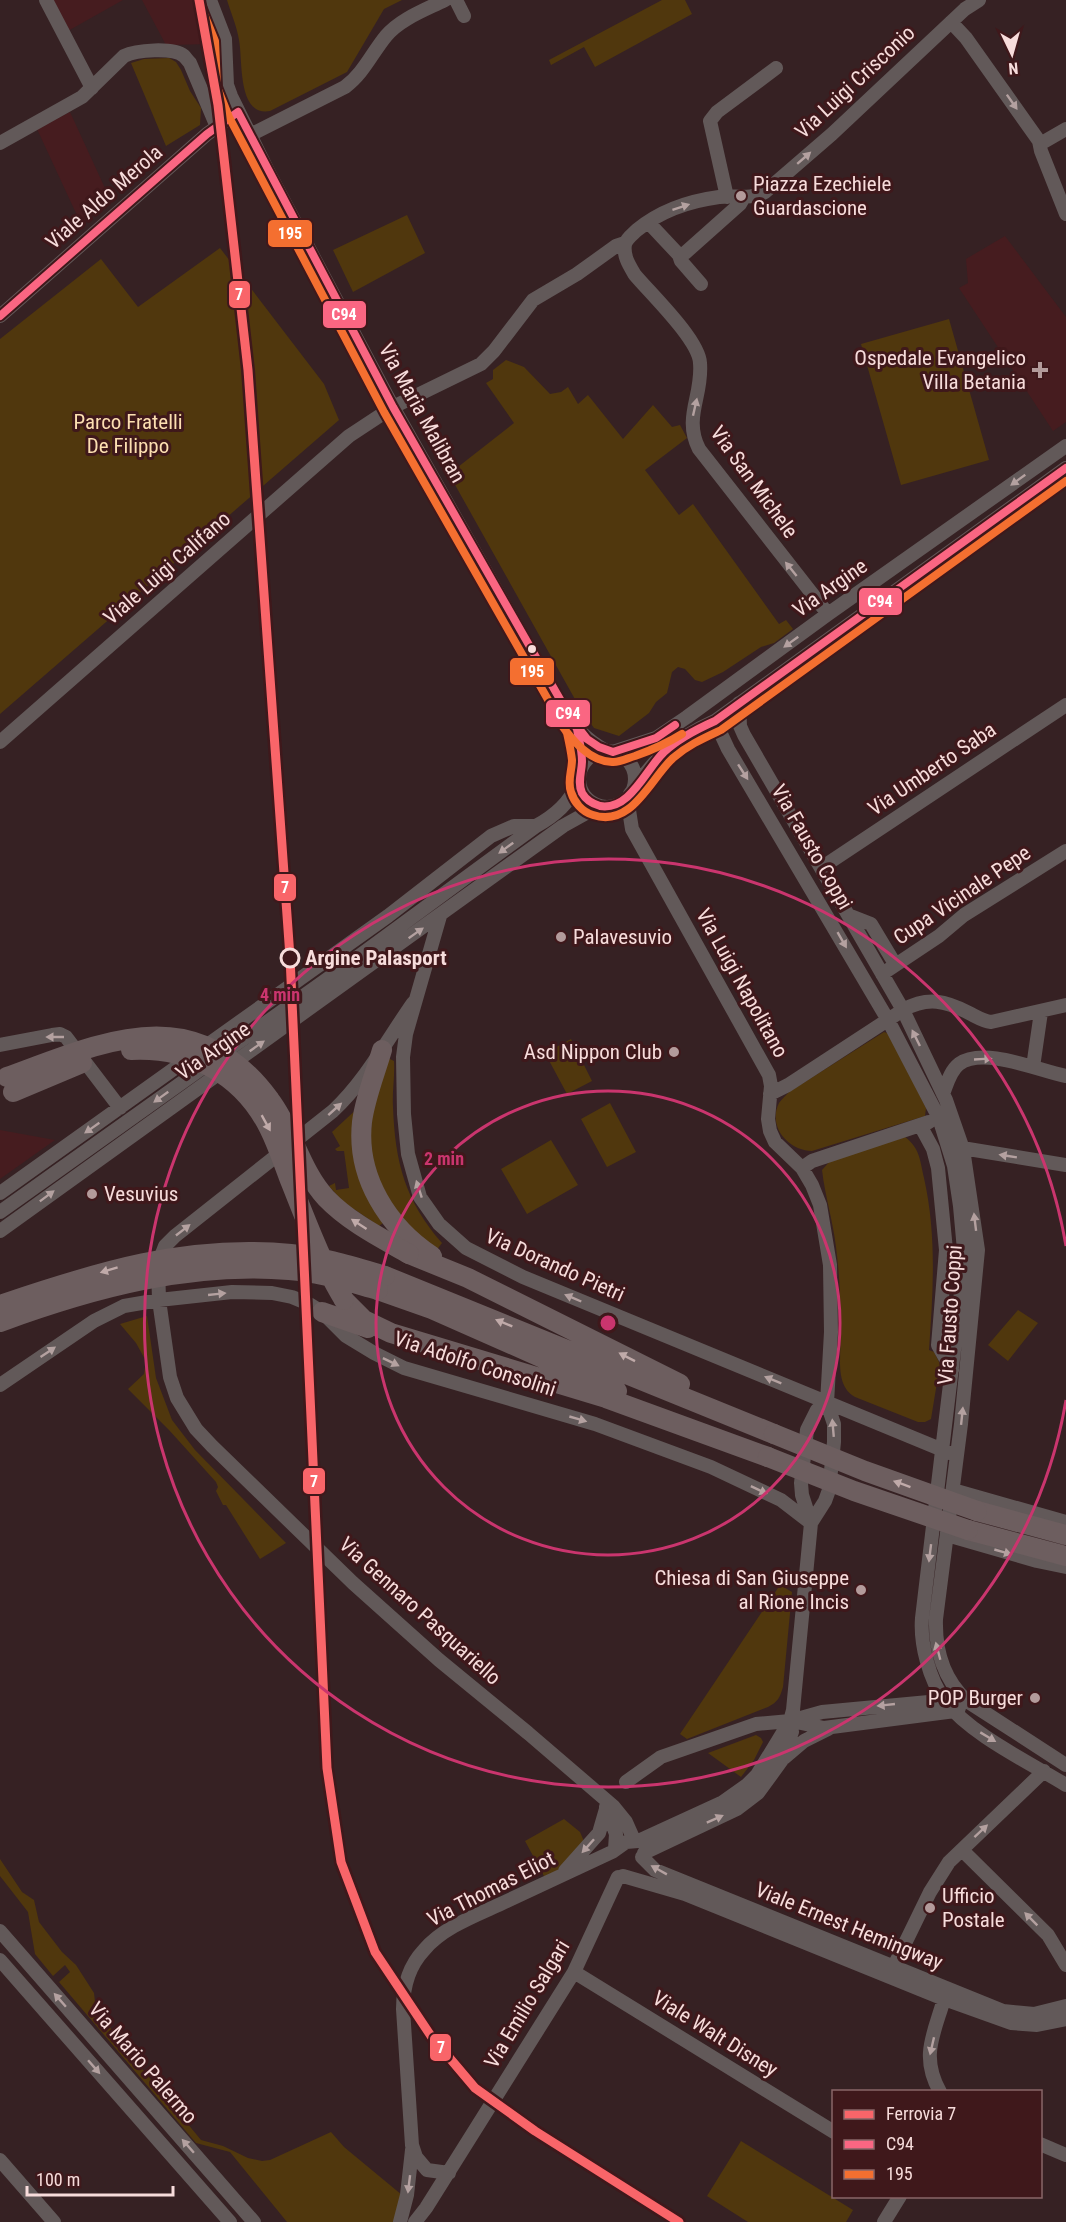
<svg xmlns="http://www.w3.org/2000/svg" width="1066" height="2222" viewBox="0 0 1066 2222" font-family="'Roboto Condensed',sans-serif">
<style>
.built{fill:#461c1f}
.green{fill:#50370d}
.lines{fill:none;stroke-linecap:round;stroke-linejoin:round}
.minor{stroke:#625959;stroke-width:14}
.highway{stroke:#6d5e5f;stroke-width:20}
.highway-bridge{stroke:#6d5e5f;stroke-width:20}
.bus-1-casing{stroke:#3f181b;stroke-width:12}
.bus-2-casing{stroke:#3f181b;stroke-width:12}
.bus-1{stroke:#fa6682;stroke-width:8}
.bus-2{stroke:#f46f30;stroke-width:8}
.rail-1-casing{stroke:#3f181b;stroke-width:14}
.rail-1{stroke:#f96569;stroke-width:9}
.oneway{fill:#b4a1a0}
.oneway2{fill:#c0aaa9}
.ring{fill:none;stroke:#ca356e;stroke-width:3}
.poi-dot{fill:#b39b9b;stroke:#3f181b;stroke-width:2}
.bus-dot{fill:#f7dcdb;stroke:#3f181b;stroke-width:2}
.stop-dot{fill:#3f181b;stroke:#f7dcdb;stroke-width:3}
.labels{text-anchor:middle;stroke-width:6;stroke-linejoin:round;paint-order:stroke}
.street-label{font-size:21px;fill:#f7dcdb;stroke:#3f181b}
.poi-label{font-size:21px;fill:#f7dcdb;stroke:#3f181b;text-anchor:start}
.park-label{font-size:21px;fill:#fcdfb1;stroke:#3f181b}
.stop-label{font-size:21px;font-weight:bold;fill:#f7dcdb;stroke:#3f181b;text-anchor:start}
.centre{fill:#ca356e;stroke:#3f181b;stroke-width:3}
.ring-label{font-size:18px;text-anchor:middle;font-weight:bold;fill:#ca356e;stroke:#3f181b;stroke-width:6;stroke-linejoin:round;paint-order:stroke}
.line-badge{stroke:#3f181b;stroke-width:2}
.badge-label{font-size:16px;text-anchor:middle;font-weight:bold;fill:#fff}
</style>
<rect width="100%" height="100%" fill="#362123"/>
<path class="built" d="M 49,0 L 123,0 L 66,32 Z
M 142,0 L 199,0 L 213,44 L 166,45 Z
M 70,112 L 110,199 L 81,224 L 37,129 Z
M 1005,236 L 1066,317 L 1066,422 L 1053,431 L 959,288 L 968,283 L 966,259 Z
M 0,1130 L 55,1140 L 0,1179 Z"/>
<path class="green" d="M 227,0 L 402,0 L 384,9 L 347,72 L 270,111 C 237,117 243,60 239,40 C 237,27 231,13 227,0 Z
M 662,0 L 685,0 L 692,14 L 595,67 L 584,47 L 551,65 L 549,60 Z
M 169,58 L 176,62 L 181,70 L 190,91 L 201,108 L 200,125 L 166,146 L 131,63 L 144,59 Z
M 407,215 L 425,253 L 353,292 L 333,250 Z
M 220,248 L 324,384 L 339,420 L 0,714 L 0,339 L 101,259 L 138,307 Z
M 949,319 L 989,460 L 901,485 L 861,344 Z
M 506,360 L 524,367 L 550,394 L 561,392 L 568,387 L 578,404 L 588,395 L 623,439 L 653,405 L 672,427 L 680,425 L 687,438 L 645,470 L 679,515 L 693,504 L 779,624 L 786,620 L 793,629 L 774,643 L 761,647 L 723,672 L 702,682 L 695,680 L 685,669 L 678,667 L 672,672 L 667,693 L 656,702 L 649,713 L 619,736 L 594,728 L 581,710 L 449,474 L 514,423 L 486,383 L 493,379 L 493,370 Z
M 884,1032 L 890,1034 L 926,1108 L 925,1116 L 812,1151 C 789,1151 767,1127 779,1103 C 782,1099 786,1095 789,1092 Z
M 571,1039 L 592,1081 L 567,1094 L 545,1053 Z
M 388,1058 L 394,1061 C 395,1076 392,1092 393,1107 C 395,1162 405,1201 442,1243 L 436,1251 L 420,1240 L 381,1190 L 370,1153 L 372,1110 Z
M 610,1103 L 636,1152 L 607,1167 L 581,1119 Z
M 360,1106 L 383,1223 L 379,1226 L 342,1201 L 329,1186 L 335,1183 L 336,1190 L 349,1188 L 344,1151 L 337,1151 L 335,1149 L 340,1146 L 332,1132 Z
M 905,1137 C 920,1148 920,1161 924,1178 C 937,1236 933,1292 929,1350 L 934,1352 L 940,1364 L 931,1419 L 925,1422 L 918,1422 L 855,1397 C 842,1390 840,1375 840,1361 C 841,1323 841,1285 836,1247 C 833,1221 825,1196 822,1170 L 831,1160 Z
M 551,1140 L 578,1185 L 527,1214 L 501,1169 Z
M 1018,1310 L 1038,1323 L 1008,1361 L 988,1345 Z
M 147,1316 L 156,1378 L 172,1420 L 195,1450 L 286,1543 L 260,1559 L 226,1505 L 223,1505 L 216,1491 L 218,1487 L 216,1482 L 169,1430 L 128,1389 L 144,1374 L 146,1361 L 136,1343 L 120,1324 Z
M 780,1585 L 792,1592 L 783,1687 C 780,1697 778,1702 768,1707 L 687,1739 L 680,1734 Z
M 756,1735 L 761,1738 L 763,1742 L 754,1760 L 741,1777 L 708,1753 Z
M 564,1819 L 580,1832 L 586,1846 L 571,1868 L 545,1878 L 525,1841 Z
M 0,1859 L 22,1892 L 34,1900 L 39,1922 L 62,1952 L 76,1965 L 94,1993 L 95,2002 L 116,2037 L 201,2140 L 223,2146 L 248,2158 L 262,2161 L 270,2160 L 331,2132 L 344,2147 L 402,2195 L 394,2222 L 287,2222 L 230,2152 L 196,2143 L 59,1982 L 70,1972 L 65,1965 L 53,1976 L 35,1954 L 28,1912 L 0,1876 Z
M 741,2141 L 853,2210 L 846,2222 L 748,2222 L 707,2196 Z"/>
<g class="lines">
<path class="minor" d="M 46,0 L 92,88
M 210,0 L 225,39 L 227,85 L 231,96 L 269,173 L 393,407 L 556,696 C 573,723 579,736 608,752
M 456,0 L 464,16
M 951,22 L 966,38 L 1039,141 L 1041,151 L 1066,214
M 250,135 L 345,87 C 363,74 372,53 386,36 C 400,19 425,10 445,0
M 0,143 L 82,97 L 124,56 C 136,50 173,47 184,56 C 186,58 188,61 190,63 L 217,127
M 1040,144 L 1066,129
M 727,197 L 710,121 L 717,112 L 776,68
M 648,222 L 679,255 L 681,261 L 701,284
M 685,253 L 740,204 L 744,197
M 0,316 L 207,134 L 238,112
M 828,614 L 699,449 C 683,417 703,396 700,363 C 699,340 651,294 635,275 C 629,265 623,256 625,244 C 627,238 633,234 637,230 C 660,211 689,201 719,197 C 735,195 750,200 765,192 L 832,134 L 965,9 L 979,0
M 739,703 L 740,726 L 744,735 L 903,1010 L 946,1100 L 963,1149 L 978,1250 L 961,1424 L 936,1619 C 935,1650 944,1680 967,1701 L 1066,1765
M 715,721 L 728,749 L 888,1020 L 939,1118 L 954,1166 L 960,1206 L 964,1250 L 961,1292 L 922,1618 C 920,1644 929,1679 945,1701 C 971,1735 1029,1762 1066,1785
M 0,742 L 349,436 L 393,407 L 481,364 L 494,351 L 533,300 L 577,274 L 616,246 L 625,243
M579 779a28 28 0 1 1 56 0a28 28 0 1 1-56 0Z
M 613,752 L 656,738 L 687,717 L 828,614 L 1066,446
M 630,794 L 629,810 L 632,829 L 769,1075 L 771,1086 L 768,1119 L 770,1131 L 775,1142 L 802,1168 L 812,1185 L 820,1205 L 830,1265 L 831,1332 L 827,1403 L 834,1424 L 834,1442 L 829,1490 L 825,1501 L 811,1523
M 630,794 C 656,757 673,740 715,721 L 1066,468
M 821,868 L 1066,705
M 848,915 L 871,924 L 895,964
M 440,916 L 406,1034 L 403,1057 L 404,1114 L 408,1154 L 420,1197 L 439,1224 L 466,1248 L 523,1277 L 950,1453
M 882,974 L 939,936 L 964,915 L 1066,851
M 413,1003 C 387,1040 366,1080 333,1111 L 175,1236 L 165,1246 L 158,1264 L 159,1300 L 170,1377 L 177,1398 L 196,1429 L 212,1446 L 353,1583 L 439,1660 L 528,1733 L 613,1806 L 626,1822 L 634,1840
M 0,1045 L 52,1035 L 60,1034 L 66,1037 L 120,1108
M 1033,1067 L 1041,1012
M 770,1094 L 788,1085 L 903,1010 C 928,996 946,1001 969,1013 C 977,1017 983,1021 991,1022 L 1066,1005
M 943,1094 C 947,1084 950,1071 959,1064 C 984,1046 1039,1071 1066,1076
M 920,1125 L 933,1149 L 938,1168 L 946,1250 L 938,1345 L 952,1370
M 956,1147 L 1066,1165
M 802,1168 L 812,1161 L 929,1122
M 0,1193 L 388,916 L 491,836 L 514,826 L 536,826
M 0,1212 L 347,965 L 536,826 C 556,815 569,803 579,782
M 0,1231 L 563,826 L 599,806
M 0,1385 L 94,1321 L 124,1306 L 159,1300 L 232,1292 L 272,1293 L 292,1297 L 309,1304 L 322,1312 L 346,1336 L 374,1353 L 404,1368 L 595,1424 L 711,1467 L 781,1500 L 811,1523
M 953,1490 L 1066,1522
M 947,1535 L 1037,1561 L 1066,1567
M 792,1721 L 824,1728 L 955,1711 L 959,1708
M 784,1758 L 804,1741 L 828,1729
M 626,1782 L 661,1757 L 756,1724 L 790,1721 L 822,1712 L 950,1700
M 606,1807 L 616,1834 L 615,1849
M 962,1850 L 1048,1935 L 1066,1965
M 644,1853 L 737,1809 L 758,1793 L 782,1760 L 792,1732 L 790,1723
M 642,1857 L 655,1870 L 1003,2011 L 1034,2014 L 1066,2006
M 565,1871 L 599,1833 L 606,1809
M 623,1876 L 685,1894 L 944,1999 L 1011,2023 L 1037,2025 L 1066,2019
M 0,1931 L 254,2222
M 0,1960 L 230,2222
M 894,1966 L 930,1892 L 949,1862 L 1044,1771
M 574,1972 L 834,2132
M 940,2092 C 920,2056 934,2034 944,1999
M 1040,2144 L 1066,2155
M 0,2160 L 54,2222
M 449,2173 L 427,2170 L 416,2157 L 412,2145 L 403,2009 C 403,1987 409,1966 424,1950 C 444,1926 480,1914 507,1901 C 542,1885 577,1868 612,1852 L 626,1842 L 638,1841 L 723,1802 L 747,1785 L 757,1775 L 790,1721 L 793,1710 L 811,1523 L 802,1495 L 801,1483 L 807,1430 L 817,1410 L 827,1403
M 400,2222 L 407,2195 L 412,2150
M 415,2222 L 426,2208 L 574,1972 L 618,1877
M 884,2222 L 900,2196"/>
<path class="highway" d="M 382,1050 C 375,1074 365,1098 362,1122 C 356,1177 388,1227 432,1256
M 409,1254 L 468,1278 L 680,1384
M 385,1276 L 774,1434
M 378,1290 L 432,1309 L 617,1391
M 344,1300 L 364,1320 L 391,1333 L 606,1398 L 768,1457
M 322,1312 L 368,1328
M 977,1511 L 1066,1535
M 968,1530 L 1066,1556"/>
<path class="highway-bridge" d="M 131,1050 C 190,1047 242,1074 269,1128 C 278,1146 284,1165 291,1183 C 307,1223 322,1264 344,1300
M 7,1077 C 103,1042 195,997 270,1100 C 293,1130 300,1170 326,1198 C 349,1222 381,1238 409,1254
M 13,1092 L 82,1063
M 0,1305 C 97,1272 187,1244 291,1254 C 323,1257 354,1267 385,1276
M 0,1322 C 93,1288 189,1262 289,1270 C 319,1272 349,1282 378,1290
M 774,1434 L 865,1471 L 977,1511
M 768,1457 L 854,1491 L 968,1530"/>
<g class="bus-1-casing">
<path id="bus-1" d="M 238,112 L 393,407 L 577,729 C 579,740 582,750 582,761 C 582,772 577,782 582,793 C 586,800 593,804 600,806 C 630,811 646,769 664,752 C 679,738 697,729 715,721 L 1066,468
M 0,316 L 207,134 L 238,112
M 569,716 L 587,739 L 599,747 L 613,752 L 656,738 L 675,725"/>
</g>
<g class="bus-2-casing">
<path id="bus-2" d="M 200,4 L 215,41 L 217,87 L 229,117 L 384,412 L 567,733 C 569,742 571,751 572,760 C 572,771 567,781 571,792 C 574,802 582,812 593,815 C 632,828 650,779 673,758 C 688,745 704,738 721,730 L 1066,481
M 560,723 C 572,740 589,761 612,762 C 619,763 628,758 635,756 C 652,750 666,744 682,734"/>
</g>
<use href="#bus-1" class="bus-1"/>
<use href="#bus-2" class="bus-2"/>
<g class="rail-1-casing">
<path id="rail-1" d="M 199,0 L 218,105 L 248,370 L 290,957 L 327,1768 L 341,1862 L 375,1952 L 431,2036 L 475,2088 L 535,2131 L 679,2222"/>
</g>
<use href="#rail-1" class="rail-1"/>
</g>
<defs><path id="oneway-solid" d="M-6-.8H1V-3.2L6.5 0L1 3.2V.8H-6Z" transform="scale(1.5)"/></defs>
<g class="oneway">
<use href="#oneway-solid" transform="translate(1012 102) rotate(55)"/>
<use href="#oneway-solid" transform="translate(804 158) rotate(-41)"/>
<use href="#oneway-solid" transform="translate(681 207) rotate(-18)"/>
<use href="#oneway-solid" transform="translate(695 407) rotate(-77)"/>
<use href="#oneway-solid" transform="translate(1018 480) rotate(144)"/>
<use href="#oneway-solid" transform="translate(791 569) rotate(-129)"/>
<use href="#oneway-solid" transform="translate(791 642) rotate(144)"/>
<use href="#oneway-solid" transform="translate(743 772) rotate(57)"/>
<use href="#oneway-solid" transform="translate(506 848) rotate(144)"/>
<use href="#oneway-solid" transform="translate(416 933) rotate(-35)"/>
<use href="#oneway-solid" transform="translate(842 940) rotate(60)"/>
<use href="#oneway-solid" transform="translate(55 1037) rotate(-180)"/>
<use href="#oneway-solid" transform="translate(916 1038) rotate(-116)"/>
<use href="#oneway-solid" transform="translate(257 1046) rotate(-35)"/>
<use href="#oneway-solid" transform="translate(983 1059) rotate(-3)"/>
<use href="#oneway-solid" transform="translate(161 1097) rotate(144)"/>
<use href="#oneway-solid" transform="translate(335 1109) rotate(-42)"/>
<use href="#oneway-solid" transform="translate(92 1128) rotate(145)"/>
<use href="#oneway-solid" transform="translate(1008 1156) rotate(-171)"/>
<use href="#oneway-solid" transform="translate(419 1189) rotate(-108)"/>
<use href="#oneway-solid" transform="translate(47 1196) rotate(-37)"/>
<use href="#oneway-solid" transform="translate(975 1222) rotate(-97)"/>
<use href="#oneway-solid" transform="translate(183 1230) rotate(-38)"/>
<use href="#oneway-solid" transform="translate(217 1294) rotate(-6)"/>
<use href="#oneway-solid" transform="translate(573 1298) rotate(-157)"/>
<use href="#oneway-solid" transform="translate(48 1352) rotate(-34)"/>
<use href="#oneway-solid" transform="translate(391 1362) rotate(26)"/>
<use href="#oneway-solid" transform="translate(773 1380) rotate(-158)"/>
<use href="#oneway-solid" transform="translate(962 1416) rotate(-84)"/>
<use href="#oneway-solid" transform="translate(578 1419) rotate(16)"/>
<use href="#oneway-solid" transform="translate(833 1428) rotate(-95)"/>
<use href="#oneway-solid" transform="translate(759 1490) rotate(25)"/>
<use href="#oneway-solid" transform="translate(1003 1552) rotate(16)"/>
<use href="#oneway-solid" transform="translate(930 1553) rotate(97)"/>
<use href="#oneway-solid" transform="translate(938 1651) rotate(-105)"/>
<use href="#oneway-solid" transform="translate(886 1705) rotate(174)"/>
<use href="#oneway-solid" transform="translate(988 1737) rotate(31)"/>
<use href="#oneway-solid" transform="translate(715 1819) rotate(-24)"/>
<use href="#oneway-solid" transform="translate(981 1831) rotate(-43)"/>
<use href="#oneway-solid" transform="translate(588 1846) rotate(132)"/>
<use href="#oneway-solid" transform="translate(659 1870) rotate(-151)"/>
<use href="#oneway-solid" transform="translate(1031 1919) rotate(-135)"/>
<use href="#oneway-solid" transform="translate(60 2000) rotate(-131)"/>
<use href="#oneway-solid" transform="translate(932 2046) rotate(103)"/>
<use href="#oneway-solid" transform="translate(94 2067) rotate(49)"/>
<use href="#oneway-solid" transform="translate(188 2146) rotate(-131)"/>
<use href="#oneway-solid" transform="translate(409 2184) rotate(97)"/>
</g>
<g class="oneway2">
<use href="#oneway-solid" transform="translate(266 1123) rotate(61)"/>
<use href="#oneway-solid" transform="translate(359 1224) rotate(-147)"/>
<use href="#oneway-solid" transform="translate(109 1270) rotate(163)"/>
<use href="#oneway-solid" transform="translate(504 1323) rotate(-158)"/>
<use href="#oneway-solid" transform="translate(627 1357) rotate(-153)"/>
<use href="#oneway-solid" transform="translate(902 1484) rotate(-160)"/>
</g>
<g class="ring">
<circle cx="608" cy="1323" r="232"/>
<path d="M1066 1400A464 464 0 1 1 1066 1246"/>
</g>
<g class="poi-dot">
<circle cx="741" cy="196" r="6"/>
<path d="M1037 361h6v6h6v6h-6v6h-6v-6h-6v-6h6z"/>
<circle cx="561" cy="937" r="6"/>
<circle cx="674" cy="1052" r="6"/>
<circle cx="92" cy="1194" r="6"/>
<circle cx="861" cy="1590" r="6"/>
<circle cx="1035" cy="1698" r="6"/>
<circle cx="930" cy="1908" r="6"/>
</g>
<circle class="bus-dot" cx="532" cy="649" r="5"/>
<circle class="stop-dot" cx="290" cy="958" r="9"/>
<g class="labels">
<g class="street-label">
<text transform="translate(855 82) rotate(-43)" y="7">Via Luigi Crisconio</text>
<text transform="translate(104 197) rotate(-41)" y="7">Viale Aldo Merola</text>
<text transform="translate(422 413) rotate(61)" y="7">Via Maria Malibran</text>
<text transform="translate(754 482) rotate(54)" y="7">Via San Michele</text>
<text transform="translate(167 568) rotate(-41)" y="7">Viale Luigi Califano</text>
<text transform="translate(830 588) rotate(-35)" y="7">Via Argine</text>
<text transform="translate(932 769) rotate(-34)" y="7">Via Umberto Saba</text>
<text transform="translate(812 847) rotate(60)" y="7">Via Fausto Coppi</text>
<text transform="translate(962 895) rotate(-34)" y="7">Cupa Vicinale Pepe</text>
<text transform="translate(742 983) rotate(61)" y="7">Via Luigi Napolitano</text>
<text transform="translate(213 1051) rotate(-35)" y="7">Via Argine</text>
<text transform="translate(555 1265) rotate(24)" y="7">Via Dorando Pietri</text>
<text transform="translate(950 1315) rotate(-86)" y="7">Via Fausto Coppi</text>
<text transform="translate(475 1364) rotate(18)" y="7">Via Adolfo Consolini</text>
<text transform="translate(420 1611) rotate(42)" y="7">Via Gennaro Pasquariello</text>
<text transform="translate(491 1889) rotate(-27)" y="7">Via Thomas Eliot</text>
<text transform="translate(849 1926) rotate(22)" y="7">Viale Ernest Hemingway</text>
<text transform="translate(527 2004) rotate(-59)" y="7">Via Emilio Salgari</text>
<text transform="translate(715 2034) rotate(32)" y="7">Viale Walt Disney</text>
<text transform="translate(143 2063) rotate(49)" y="7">Via Mario Palermo</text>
</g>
<g class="poi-label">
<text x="753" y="191">Piazza Ezechiele<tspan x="753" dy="24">Guardascione</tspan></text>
<text x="1026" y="365" text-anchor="end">Ospedale Evangelico<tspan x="1026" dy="24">Villa Betania</tspan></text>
<text x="573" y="944">Palavesuvio</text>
<text x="662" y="1059" text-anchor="end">Asd Nippon Club</text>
<text x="104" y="1201">Vesuvius</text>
<text x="849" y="1585" text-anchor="end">Chiesa di San Giuseppe<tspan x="849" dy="24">al Rione Incis</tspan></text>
<text x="1023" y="1705" text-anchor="end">POP Burger</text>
<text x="942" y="1903">Ufficio<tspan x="942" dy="24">Postale</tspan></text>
</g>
<g class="park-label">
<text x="128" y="429">Parco Fratelli<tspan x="128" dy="24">De Filippo</tspan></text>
</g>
<g class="stop-label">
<text x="305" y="965">Argine Palasport</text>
</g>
</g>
<circle cx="608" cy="1323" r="9" class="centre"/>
<g class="ring-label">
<text x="280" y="1001">4 min</text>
<text x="444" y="1165">2 min</text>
</g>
<g class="line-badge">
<rect x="267" y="219" width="46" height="29" rx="6" fill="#f46f30"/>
<rect x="228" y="280" width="23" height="29" rx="6" fill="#f96569"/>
<rect x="322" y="300" width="45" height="29" rx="6" fill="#fa6682"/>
<rect x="858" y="587" width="45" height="29" rx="6" fill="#fa6682"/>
<rect x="509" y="657" width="46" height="29" rx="6" fill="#f46f30"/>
<rect x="545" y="699" width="46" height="29" rx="6" fill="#fa6682"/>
<rect x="273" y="873" width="24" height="29" rx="6" fill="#f96569"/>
<rect x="302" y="1467" width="24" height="28" rx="6" fill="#f96569"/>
<rect x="429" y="2033" width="23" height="29" rx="6" fill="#f96569"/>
</g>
<g class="badge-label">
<text x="290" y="239">195</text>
<text x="239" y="300">7</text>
<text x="344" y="320">C94</text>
<text x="880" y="607">C94</text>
<text x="532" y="677">195</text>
<text x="568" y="719">C94</text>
<text x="285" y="893">7</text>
<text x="314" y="1487">7</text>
<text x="441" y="2053">7</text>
</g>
<rect x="832" y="2090" width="210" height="108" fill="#3f181b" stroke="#896668" stroke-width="1.5"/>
<rect x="844" y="2110" width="30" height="9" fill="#f96569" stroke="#896668" stroke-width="1.5"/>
<text x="886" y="2120" font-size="18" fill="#f7dcdb">Ferrovia 7</text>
<rect x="844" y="2140" width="30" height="9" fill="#fa6682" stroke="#896668" stroke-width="1.5"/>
<text x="886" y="2150" font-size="18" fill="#f7dcdb">C94</text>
<rect x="844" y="2170" width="30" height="9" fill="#f46f30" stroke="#896668" stroke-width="1.5"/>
<text x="886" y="2180" font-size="18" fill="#f7dcdb">195</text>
<g transform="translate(1012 54) rotate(175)" stroke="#3f181b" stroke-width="4.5" paint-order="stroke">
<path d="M0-4.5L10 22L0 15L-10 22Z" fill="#f7dcdb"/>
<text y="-9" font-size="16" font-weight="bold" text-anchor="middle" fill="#f7dcdb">N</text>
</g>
<path d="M27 2186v9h146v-9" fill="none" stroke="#f7dcdb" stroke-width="3"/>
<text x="36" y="2186" font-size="18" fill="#f7dcdb" stroke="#3f181b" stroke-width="4.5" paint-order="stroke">100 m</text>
</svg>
